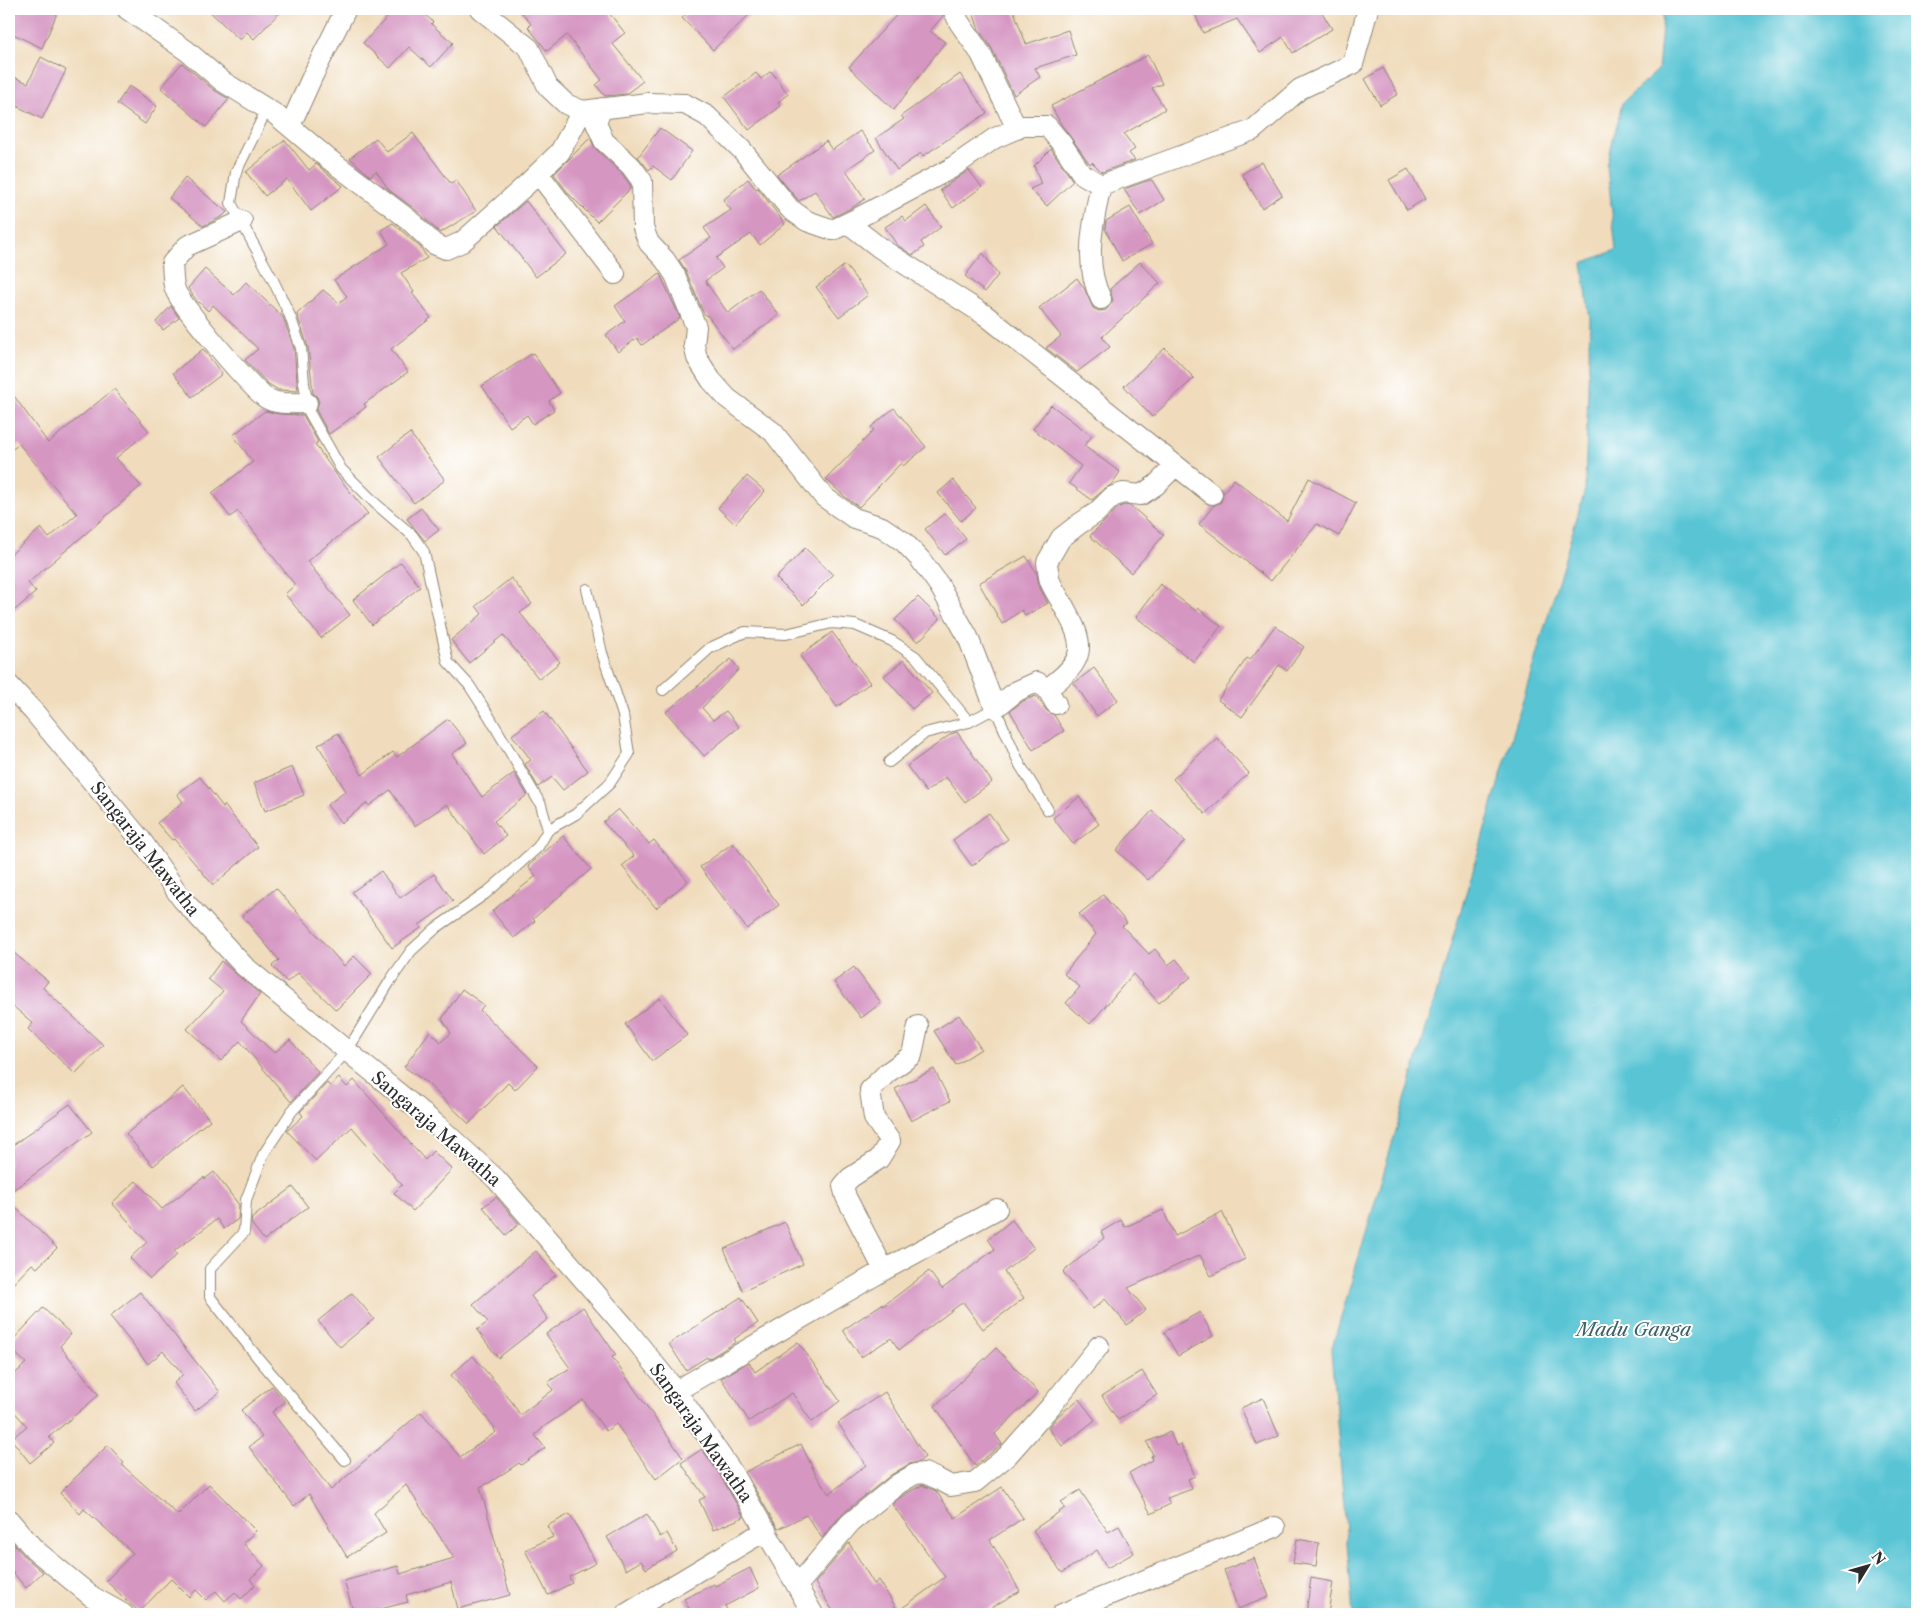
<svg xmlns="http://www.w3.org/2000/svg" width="1926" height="1623" viewBox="0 0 1926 1623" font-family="'Libre Caslon Text',serif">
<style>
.water{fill:#59c4d4;stroke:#427880}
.building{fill:#d596c2}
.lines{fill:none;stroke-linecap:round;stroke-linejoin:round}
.lane-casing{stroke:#8e8474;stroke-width:12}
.street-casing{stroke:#8e8474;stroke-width:22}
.lane{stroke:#fff;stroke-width:10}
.street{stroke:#fff;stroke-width:20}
.labels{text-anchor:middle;stroke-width:4;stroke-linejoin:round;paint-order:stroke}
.street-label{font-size:18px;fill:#2b2b2b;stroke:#fff}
.water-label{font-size:19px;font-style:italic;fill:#3b6166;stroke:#fff}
</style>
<rect width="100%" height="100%" fill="#fff"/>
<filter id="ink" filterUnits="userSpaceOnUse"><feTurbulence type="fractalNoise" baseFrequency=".02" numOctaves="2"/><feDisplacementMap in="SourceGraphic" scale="10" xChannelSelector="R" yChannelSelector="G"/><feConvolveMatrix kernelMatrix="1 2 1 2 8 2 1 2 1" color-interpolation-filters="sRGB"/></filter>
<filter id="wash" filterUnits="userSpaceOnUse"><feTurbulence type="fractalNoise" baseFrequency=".0096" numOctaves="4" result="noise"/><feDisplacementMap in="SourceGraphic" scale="20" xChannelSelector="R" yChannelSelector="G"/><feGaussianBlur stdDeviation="1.12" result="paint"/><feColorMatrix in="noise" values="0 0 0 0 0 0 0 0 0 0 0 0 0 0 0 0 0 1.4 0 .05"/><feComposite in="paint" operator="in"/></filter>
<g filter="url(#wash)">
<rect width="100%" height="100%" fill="#f0dcbc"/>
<path class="water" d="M 1659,9 L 1917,9 L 1917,1614 L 1353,1614 L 1331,1351 L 1585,490 L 1590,318 L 1582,263 L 1616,250 L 1607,166 L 1622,103 L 1658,70 L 1663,16 Z"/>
<g id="blocks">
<path class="building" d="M 9,9 L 59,9 L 42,48 L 9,32 Z
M 207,9 L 283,9 L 254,39 L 247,32 L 240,40 Z
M 395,9 L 419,9 L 433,22 L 431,24 L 453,43 L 431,67 L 409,47 L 390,68 L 363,43 Z
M 519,9 L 606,9 L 625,33 L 612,43 L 643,81 L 626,94 L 605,96 L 596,85 L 602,80 L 567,35 L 547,51 L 528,27 L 531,24 Z
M 691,9 L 755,9 L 713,50 L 682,18 Z
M 902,9 L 941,9 L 943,16 L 930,31 L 945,42 L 894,110 L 849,67 Z
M 972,9 L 1013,9 L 1026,44 L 1068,30 L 1076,55 L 1035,68 L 1040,77 L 1014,95 L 991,47 L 979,30 Z
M 1193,9 L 1320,9 L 1332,29 L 1293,53 L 1283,37 L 1260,53 L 1237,19 L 1203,33 Z
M 1148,55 L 1162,84 L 1152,88 L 1165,109 L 1124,134 L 1135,149 L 1129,153 L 1135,160 L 1102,172 L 1092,162 L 1090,164 L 1061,124 L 1051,106 Z
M 41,57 L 66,70 L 42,119 L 9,102 L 9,75 L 28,83 Z
M 182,63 L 214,90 L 229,99 L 206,127 L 161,88 Z
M 1383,68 L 1398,94 L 1380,105 L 1365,79 Z
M 771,71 L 788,94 L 778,102 L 781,106 L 749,130 L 724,97 L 756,73 L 761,79 Z
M 960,74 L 987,113 L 923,156 L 921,153 L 897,170 L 876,138 L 904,119 L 901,116 Z
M 129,86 L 157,106 L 145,124 L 117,104 Z
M 660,128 L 692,151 L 672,180 L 653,166 L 649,170 L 638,157 Z
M 860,131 L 875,150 L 846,170 L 865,199 L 853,207 L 833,217 L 815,191 L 799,201 L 777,175 L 826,141 L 832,150 Z
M 413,133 L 451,184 L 456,180 L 476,211 L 440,233 L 416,210 L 389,190 L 376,171 L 370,176 L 350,158 L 376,138 L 387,152 Z
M 590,138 L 596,149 L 622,174 L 630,185 L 630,189 L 597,222 L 569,194 L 554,174 Z
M 285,140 L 309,170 L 316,164 L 343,186 L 311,211 L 287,179 L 265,196 L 246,172 Z
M 1051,149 L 1073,181 L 1047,206 L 1030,189 L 1041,184 L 1034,166 Z
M 1262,162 L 1282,195 L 1262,208 L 1242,174 Z
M 1408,169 L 1425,199 L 1407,210 L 1389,180 Z
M 969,170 L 982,187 L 953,208 L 940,190 Z
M 185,178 L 227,212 L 223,216 L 203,226 L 169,198 Z
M 748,179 L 756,189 L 758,188 L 785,224 L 760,245 L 751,234 L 716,258 L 723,268 L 705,281 L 728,313 L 759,289 L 779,315 L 733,349 L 707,315 L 706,316 L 703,312 L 686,271 L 679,260 L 711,238 L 704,228 L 731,210 L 723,200 Z
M 1150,180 L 1152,180 L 1164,200 L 1140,215 L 1124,189 Z
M 526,201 L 566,254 L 536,277 L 497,226 Z
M 926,206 L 941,227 L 921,242 L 924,247 L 913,255 L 897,245 L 885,227 L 902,216 L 906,221 Z
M 1130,207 L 1152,244 L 1122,261 L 1105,229 L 1106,221 Z
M 393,223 L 421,248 L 427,258 L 401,273 L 414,292 L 412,293 L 431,318 L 391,349 L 408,372 L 364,404 L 366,407 L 329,434 L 316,410 L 319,402 L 317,397 L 313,393 L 308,347 L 297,314 L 323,290 L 339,303 L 347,296 L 334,280 L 389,244 L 381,230 Z
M 983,253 L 998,275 L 985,292 L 965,276 Z
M 1140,262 L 1160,283 L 1102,337 L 1110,347 L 1077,372 L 1046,348 L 1061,336 L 1039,308 L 1077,278 L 1084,288 L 1093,308 L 1099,311 L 1106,310 L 1113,301 L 1110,289 Z
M 845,265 L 868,295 L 839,317 L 816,287 Z
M 205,269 L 234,295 L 246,282 L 283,317 L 294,349 L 298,391 L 278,390 L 267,383 L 245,360 L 258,349 L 213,305 L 208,311 L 199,302 L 198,303 L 188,288 Z
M 660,274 L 680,318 L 642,345 L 637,338 L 618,352 L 606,335 L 625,321 L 615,306 Z
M 171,306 L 179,318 L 163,330 L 156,322 Z
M 1165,348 L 1194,378 L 1152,417 L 1124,386 Z
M 203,349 L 222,374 L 192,397 L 173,373 Z
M 533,353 L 560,393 L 549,401 L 554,410 L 533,424 L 527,415 L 510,427 L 482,386 Z
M 9,389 L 48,443 L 114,389 L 149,431 L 116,458 L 141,486 L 28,583 L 36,592 L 9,615 L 9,556 L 41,528 L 49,538 L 77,514 L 19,444 L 9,452 Z
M 1051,405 L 1092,436 L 1084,446 L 1120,472 L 1111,485 L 1104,489 L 1092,500 L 1069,483 L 1081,466 L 1033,429 Z
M 894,408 L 926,447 L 903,466 L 901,463 L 859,507 L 845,497 L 826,479 L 874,430 L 871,427 Z
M 265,411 L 279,414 L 303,415 L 318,442 L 316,443 L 316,446 L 336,474 L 368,514 L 307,561 L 350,615 L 321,638 L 285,594 L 295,585 L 238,511 L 230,517 L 212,493 L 253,462 L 233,435 Z
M 410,433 L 445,480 L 414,503 L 379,457 Z
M 747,476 L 765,491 L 735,524 L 718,508 Z
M 1309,478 L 1356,503 L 1339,536 L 1317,524 L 1271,581 L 1199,524 L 1214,505 L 1221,502 L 1223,493 L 1234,479 L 1287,521 Z
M 953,480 L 976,508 L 961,521 L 938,493 Z
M 1124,505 L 1131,506 L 1164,535 L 1131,573 L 1090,536 L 1119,507 Z
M 421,508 L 439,530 L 425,541 L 407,519 Z
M 945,513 L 966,539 L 945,555 L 925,529 Z
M 805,548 L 833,575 L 803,605 L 776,578 Z
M 1026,556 L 1037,574 L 1039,586 L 1048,603 L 1025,616 L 1022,610 L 1002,624 L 979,583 Z
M 401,562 L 420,587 L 372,625 L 353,600 Z
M 511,578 L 532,604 L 520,613 L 560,662 L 539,679 L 503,635 L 469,663 L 451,640 L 482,614 L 476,606 Z
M 1160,584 L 1196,611 L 1198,608 L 1221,626 L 1194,662 L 1136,617 Z
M 918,597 L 940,619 L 918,642 L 895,620 Z
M 1275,626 L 1304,647 L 1287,671 L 1279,665 L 1242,717 L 1218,700 L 1247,658 L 1250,660 Z
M 832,632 L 870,683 L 837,707 L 800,656 Z
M 731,659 L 739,669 L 702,708 L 713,720 L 726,711 L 739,727 L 704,756 L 666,712 Z
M 904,660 L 932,693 L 912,709 L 884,676 Z
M 1094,668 L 1118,700 L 1097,716 L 1074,683 Z
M 1036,696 L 1046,710 L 1054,715 L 1064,731 L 1033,750 L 1010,711 L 1023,701 Z
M 544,711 L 588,771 L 563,790 L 552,777 L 538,787 L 525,764 L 531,760 L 512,735 Z
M 448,719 L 467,743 L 452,754 L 482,797 L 514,773 L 527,795 L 494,821 L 506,836 L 484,854 L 447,804 L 415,826 L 390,790 L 369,806 L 367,803 L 341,823 L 327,805 L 346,791 L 318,745 L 338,733 L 362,775 L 393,752 L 397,757 Z
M 957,732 L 992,782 L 965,802 L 946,777 L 926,792 L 907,766 L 951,734 Z
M 1217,738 L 1249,773 L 1205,814 L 1173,779 Z
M 292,767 L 304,795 L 265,811 L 254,783 Z
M 200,777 L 223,807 L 224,805 L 258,847 L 213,885 L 174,839 L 172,840 L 157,823 L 183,802 L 177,794 Z
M 1079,797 L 1099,824 L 1073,844 L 1053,818 Z
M 618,809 L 649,844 L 654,840 L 688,881 L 656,908 L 622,866 L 634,856 L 603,822 Z
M 1152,811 L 1185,841 L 1148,880 L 1116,850 Z
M 989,813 L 1008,839 L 972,866 L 953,840 Z
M 563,836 L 591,869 L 533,919 L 535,921 L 514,938 L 492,911 L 536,876 L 528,866 Z
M 733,843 L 779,905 L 747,929 L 700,867 Z
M 381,871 L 400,898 L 434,874 L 453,901 L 419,925 L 421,928 L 392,948 L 352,892 Z
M 276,888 L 344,966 L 354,956 L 372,974 L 336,1010 L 298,973 L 287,982 L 272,966 L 279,960 L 242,916 Z
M 1103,895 L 1127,923 L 1122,926 L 1149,954 L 1155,949 L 1168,965 L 1176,959 L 1191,977 L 1159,1003 L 1133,974 L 1090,1024 L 1066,1003 L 1080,987 L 1064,974 L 1096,934 L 1079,914 Z
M 9,949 L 48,981 L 43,988 L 103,1045 L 75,1074 L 28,1029 L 33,1023 L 9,1003 Z
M 221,961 L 260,994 L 241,1021 L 274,1053 L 290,1040 L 318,1072 L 291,1102 L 240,1041 L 221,1061 L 187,1029 L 223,991 L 208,979 Z
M 854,967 L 881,1003 L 861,1018 L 834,982 Z
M 462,989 L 484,1005 L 480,1010 L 538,1066 L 515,1090 L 508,1083 L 469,1124 L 426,1082 L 404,1067 L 430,1031 L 441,1042 L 451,1033 L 442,1019 Z
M 660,998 L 687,1035 L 652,1061 L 625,1024 Z
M 959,1015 L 981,1049 L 956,1065 L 934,1031 Z
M 934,1069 L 950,1101 L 911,1121 L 895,1089 Z
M 339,1078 L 347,1087 L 354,1080 L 425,1160 L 433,1151 L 452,1169 L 413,1211 L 394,1193 L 402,1185 L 352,1127 L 316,1161 L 287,1131 L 303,1116 L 300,1112 L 327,1083 L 330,1086 Z
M 183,1087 L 210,1120 L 153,1166 L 126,1134 Z
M 70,1104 L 92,1132 L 9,1193 L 9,1148 Z
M 214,1172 L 239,1205 L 238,1219 L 224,1229 L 217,1219 L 174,1251 L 177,1255 L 150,1279 L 130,1258 L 147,1242 L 112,1203 L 136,1181 L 162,1209 L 204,1177 L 205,1179 Z
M 293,1187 L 308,1207 L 264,1240 L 251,1223 L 252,1218 Z
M 496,1197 L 519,1224 L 506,1235 L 483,1207 Z
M 9,1201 L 57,1248 L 37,1268 L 32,1264 L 9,1288 Z
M 1163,1210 L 1175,1236 L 1222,1212 L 1245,1259 L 1211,1276 L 1200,1255 L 1128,1288 L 1146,1310 L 1127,1325 L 1105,1299 L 1093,1309 L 1063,1272 L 1104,1238 L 1101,1232 L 1121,1220 L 1125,1227 Z
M 1012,1220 L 1034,1248 L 1004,1272 L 1024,1298 L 983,1329 L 963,1302 L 899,1350 L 891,1338 L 861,1357 L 843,1330 L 882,1304 L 883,1306 L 929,1271 L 942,1289 L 995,1249 L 988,1239 Z
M 785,1222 L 803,1264 L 743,1291 L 724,1249 Z
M 536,1251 L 556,1275 L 531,1296 L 548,1319 L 498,1358 L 477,1330 L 488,1322 L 473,1304 Z
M 140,1292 L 220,1392 L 195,1411 L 174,1383 L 183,1374 L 163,1351 L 148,1364 L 110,1316 Z
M 352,1293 L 374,1319 L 340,1347 L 318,1321 Z
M 741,1297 L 758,1323 L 734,1339 L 736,1342 L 708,1359 L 707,1357 L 686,1370 L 669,1344 Z
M 583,1307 L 616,1355 L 612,1357 L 683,1458 L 656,1479 L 616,1424 L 606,1431 L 583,1400 L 542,1428 L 542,1429 L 535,1435 L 545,1448 L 521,1465 L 519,1463 L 489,1483 L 480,1487 L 510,1595 L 458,1609 L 451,1582 L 406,1595 L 408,1602 L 361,1614 L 354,1614 L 344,1581 L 398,1566 L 400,1574 L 454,1558 L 406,1485 L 374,1513 L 386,1533 L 347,1557 L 309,1494 L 294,1506 L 249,1447 L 262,1437 L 241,1410 L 272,1386 L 285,1402 L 272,1412 L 331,1490 L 421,1412 L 460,1457 L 496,1432 L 494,1429 L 495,1428 L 451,1375 L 473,1356 L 512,1402 L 520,1415 L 553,1390 L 548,1382 L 570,1368 L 546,1334 Z
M 43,1308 L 71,1334 L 60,1346 L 99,1395 L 49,1437 L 54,1443 L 30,1463 L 11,1439 L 27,1426 L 9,1406 L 9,1380 L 26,1363 L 9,1347 L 9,1344 Z
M 1200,1312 L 1213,1336 L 1178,1356 L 1164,1332 Z
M 798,1342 L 840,1401 L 812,1422 L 792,1393 L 749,1421 L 721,1378 L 749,1362 L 755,1372 Z
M 996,1348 L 1038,1392 L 995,1434 L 1002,1444 L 975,1466 L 935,1406 Z
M 1142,1371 L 1157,1395 L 1118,1420 L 1102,1396 Z
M 885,1392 L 925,1457 L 919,1462 L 909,1464 L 891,1475 L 842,1514 L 822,1538 L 806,1515 L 778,1529 L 745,1472 L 801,1444 L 816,1475 L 829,1494 L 866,1465 L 838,1423 Z
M 1263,1398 L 1279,1436 L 1257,1445 L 1241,1408 Z
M 1079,1399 L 1095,1420 L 1062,1446 L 1048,1428 L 1058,1416 Z
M 1170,1432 L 1176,1446 L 1181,1444 L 1195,1476 L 1188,1479 L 1192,1489 L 1167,1498 L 1170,1504 L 1151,1514 L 1129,1473 L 1152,1460 L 1151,1456 L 1153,1455 L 1147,1442 Z
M 108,1445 L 124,1463 L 122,1465 L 178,1515 L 209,1484 L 256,1531 L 243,1543 L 264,1566 L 250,1579 L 255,1585 L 241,1599 L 235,1592 L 225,1601 L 216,1591 L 206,1600 L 196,1590 L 189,1597 L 171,1579 L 139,1612 L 106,1581 L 133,1553 L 84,1509 L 80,1514 L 60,1493 Z
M 702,1449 L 720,1475 L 744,1517 L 713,1530 L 699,1500 L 705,1497 L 681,1463 Z
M 922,1485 L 936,1491 L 955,1518 L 1002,1487 L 1023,1518 L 990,1540 L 1020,1591 L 980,1614 L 835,1614 L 815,1583 L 849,1543 L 874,1584 L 879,1580 L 898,1611 L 945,1577 L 892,1504 L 905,1494 Z
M 1080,1490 L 1108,1532 L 1119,1526 L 1134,1553 L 1107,1568 L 1097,1550 L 1062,1573 L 1033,1530 L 1065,1508 L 1061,1502 Z
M 570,1514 L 596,1563 L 569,1577 L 572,1583 L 548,1595 L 525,1550 L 553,1537 L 547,1526 Z
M 647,1514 L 660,1537 L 667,1533 L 677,1551 L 646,1569 L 641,1561 L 626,1570 L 607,1537 Z
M 9,1538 L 25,1557 L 43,1572 L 26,1588 L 9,1568 Z
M 1297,1539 L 1319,1543 L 1316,1566 L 1293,1563 Z
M 1254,1558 L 1269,1597 L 1238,1609 L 1224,1570 Z
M 750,1568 L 759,1588 L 725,1606 L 729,1614 L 692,1614 L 684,1599 L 714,1584 L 715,1586 Z
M 1311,1578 L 1333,1582 L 1328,1614 L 1306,1614 Z"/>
</g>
</g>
<g filter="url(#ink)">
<use href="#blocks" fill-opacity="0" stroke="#8e8474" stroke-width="1"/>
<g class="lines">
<g class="lane-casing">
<path id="lane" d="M 267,109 L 236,172 L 231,203 L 273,280 L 290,316 L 301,348 L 304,383 L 309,412 L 341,469 L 376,504 L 412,535 L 424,552 L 448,662 L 469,685 L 489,716 L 541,805 L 548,830
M 663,690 L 710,648 L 745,632 L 786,634 L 832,623 L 855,625 L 892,641 L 916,657 L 969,722
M 889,762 L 925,733 L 969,722 L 995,708 L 1020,765 L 1048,810
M 345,1460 L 258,1358 L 210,1297 L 210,1269 L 244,1232 L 246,1200 L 263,1155 L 292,1111 L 347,1051 L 392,978 L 411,951 L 436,928 L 485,894 L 508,874 L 538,847 L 548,830 L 576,814 L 610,783 L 629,754 L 623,715 L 602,653 L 587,589"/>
</g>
<g class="street-casing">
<path id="street" d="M 127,9 L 187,51 L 222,81 L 275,114 L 326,157 L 408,219 L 434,244 L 446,249 L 462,242 L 526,185 L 560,152 L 582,111
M 480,9 L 529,48 L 548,87 L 566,104 L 582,111 L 648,103 L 685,104 L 707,116 L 742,150 L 790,209 L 807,221 L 833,230 L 858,218 L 950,169 L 995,138 L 1023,126 L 1047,126 L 1062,144 L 1082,174 L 1101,185 L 1253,130 L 1300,89 L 1353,64 L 1368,9
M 953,9 L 959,22 L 981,54 L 1017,129
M 602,108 L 596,123 L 604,141 L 631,166 L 642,181 L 643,228 L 649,243 L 665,260 L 675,275 L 696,327 L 694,345 L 697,358 L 711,380 L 727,398 L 773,432 L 824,497 L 854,518 L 882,527 L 904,542 L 920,559 L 939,585 L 968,637 L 995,708 L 1017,691 L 1037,682 L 1047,689 L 1056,704
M 290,126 L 313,75 L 346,9
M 538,173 L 615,274
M 242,221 L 187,246 L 172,263 C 173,271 172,281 175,289 C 178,303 253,390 266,398 C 278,405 293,403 307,403
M 848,223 L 880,248 L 985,315 L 1212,494
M 1101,299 C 1083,263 1093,222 1101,185
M 9,685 L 34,712 L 141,840 L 182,899 L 244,966 L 437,1125 L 496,1179 L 624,1326 L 676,1391 L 730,1469 L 813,1614
M 1047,689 C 1086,660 1087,647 1063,605 C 1059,597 1053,589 1050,581 C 1048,575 1048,568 1047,562 L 1061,538 L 1079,524 L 1096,513 L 1112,497 L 1123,493 L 1141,495 L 1156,485 L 1175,466
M 884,1270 L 846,1197 L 843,1186 L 850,1178 L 879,1159 L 890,1141 L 874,1118 L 870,1090 L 887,1073 L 912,1055 L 918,1026
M 676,1391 L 884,1270 L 997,1209
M 9,1520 L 34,1549 L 91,1596 L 123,1614
M 797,1586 L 850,1523 L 898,1484 L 915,1474 L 924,1473 L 938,1479 L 951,1486 L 975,1482 L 1007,1456 L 1051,1406 L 1099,1346
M 626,1614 L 766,1530
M 1062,1614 L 1275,1527"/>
</g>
<use href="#lane" class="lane"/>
<use href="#street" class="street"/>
</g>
</g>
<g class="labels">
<g class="street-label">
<text transform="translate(145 849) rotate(52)" y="6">Sangaraja Mawatha</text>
<text transform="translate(436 1129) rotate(41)" y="6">Sangaraja Mawatha</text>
<text transform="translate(701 1433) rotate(55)" y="6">Sangaraja Mawatha</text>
</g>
<g class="water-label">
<text x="1634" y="1336">Madu Ganga</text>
</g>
</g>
<rect width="1926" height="1623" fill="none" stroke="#fff" stroke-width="30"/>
<g transform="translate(1868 1566) rotate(53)" stroke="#ffffff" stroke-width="4" paint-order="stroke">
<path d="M0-4L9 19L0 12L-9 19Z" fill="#2b2b2b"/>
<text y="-8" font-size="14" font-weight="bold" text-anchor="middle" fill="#2b2b2b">N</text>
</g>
</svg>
